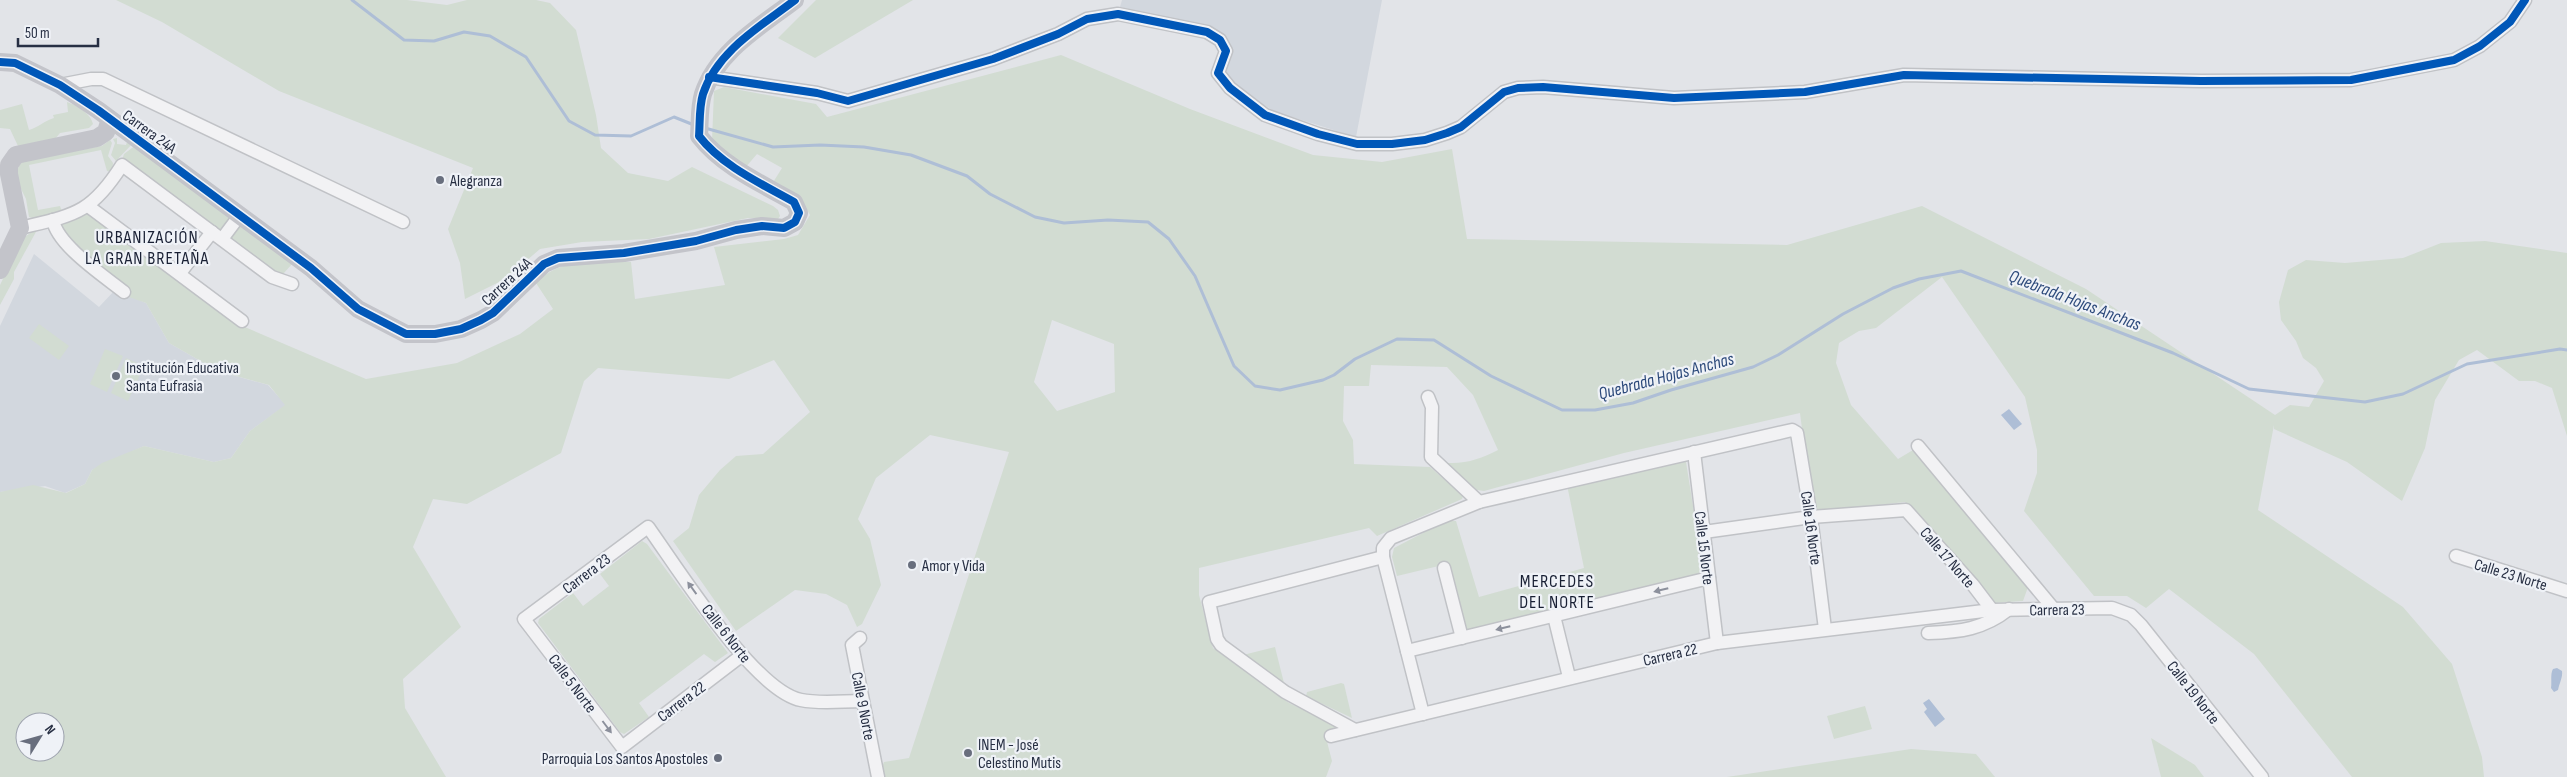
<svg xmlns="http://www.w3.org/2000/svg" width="2567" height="777" font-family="'Sofia Sans Condensed',sans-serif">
<rect width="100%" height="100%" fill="#e2e4e8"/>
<g fill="#d2d7de">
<polygon points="1122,0 1382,0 1356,137 1276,112 1235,88 1225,73 1226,64 1216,32 1120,7"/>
<polygon points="34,254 99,307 115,290 146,303 169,343 218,371 268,385 286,405 250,431 231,458 214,462 144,446 92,470 85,484 65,493 45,486 0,492 0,326"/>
</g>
<g fill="#d2dcd2" fill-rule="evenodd">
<polygon points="116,0 407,0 447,5 467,0 536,0 550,3 576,30 596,115 601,148 628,173 668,181 692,167 773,206 778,210 780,216 778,219 748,218 649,239 582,242 540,249 505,279 465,299 460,263 448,229 473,168 279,91 162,22"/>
<polygon points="816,0 913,0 815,58 778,38"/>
<path d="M 1061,55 L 1190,109 L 1313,155 L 1382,162 L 1452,149 L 1467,239 L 1787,245 L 1922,206 L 2086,289 L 2275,415 L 2290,405 L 2309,407 L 2324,381 L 2316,368 L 2303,358 L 2296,341 L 2281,320 L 2279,302 L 2288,270 L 2306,260 L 2345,263 L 2403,258 L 2441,243 L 2485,241 L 2567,253 L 2567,436 L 2552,388 L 2535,381 L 2519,381 L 2477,350 L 2459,360 L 2435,400 L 2425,448 L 2402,501 L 2347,462 L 2274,429 L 2274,425 L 2258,510 L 2403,607 L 2452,664 L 2482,757 L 2484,777 L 2352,777 L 2254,654 L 2169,589 L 2146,608 L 2127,596 L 2094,596 L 2024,511 L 2037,473 L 2037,450 L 2025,397 L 1942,277 L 1876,328 L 1859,331 L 1839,343 L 1836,363 L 1851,405 L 1898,459 L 1913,450 L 2028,587 L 2023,601 L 1994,603 L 1905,502 L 1816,512 L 1812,508 L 1800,413 L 1624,453 L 1484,491 L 1477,490 L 1446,466 L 1448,463 C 1467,464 1482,458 1498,450 L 1473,395 L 1447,367 L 1371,365 L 1369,386 L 1344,386 L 1343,421 L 1353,440 L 1354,464 L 1430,467 L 1463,496 L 1462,499 L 1377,536 L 1369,528 L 1199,568 L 1199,595 L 1213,648 L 1289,703 L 1339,727 L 1329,730 L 1326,738 L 1332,761 L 1326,777 L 885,777 L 882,767 L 884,762 L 909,758 L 1009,452 L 930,435 L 876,478 L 858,519 L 870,539 L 881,585 L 862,624 L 857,627 L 847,605 L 826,594 L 795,590 L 736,631 L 673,541 L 689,528 L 699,495 L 720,470 L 736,456 L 763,454 L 810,412 L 774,360 L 729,379 L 598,368 L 584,381 L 561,453 L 467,504 L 433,499 L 413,547 L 461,627 L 403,679 L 405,708 L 446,777 L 0,777 L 0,492 L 33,485 L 66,493 L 85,484 L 92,470 L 102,463 L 144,446 L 214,462 L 231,458 L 250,431 L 285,405 L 269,385 L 218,371 L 169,343 L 146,303 L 126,296 L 130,291 L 59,229 L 59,225 L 87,214 L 99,218 L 240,325 L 366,379 L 457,363 L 520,334 L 553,309 L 536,283 C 562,256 596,263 631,262 L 635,299 L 725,285 L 714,247 L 784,239 L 798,235 L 810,215 L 801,200 L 772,184 L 782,168 L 757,154 L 745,168 L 712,141 L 714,91 L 724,87 L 816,104 L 827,117 ZM 1052,320 L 1114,344 L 1115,392 L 1057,411 L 1034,382 ZM 25,722 L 55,722 L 55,752 L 25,752 Z"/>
<path d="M 67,102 C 77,105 91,114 93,124 L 89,128 L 60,133 L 55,139 L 18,146 L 10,129 L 0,128 L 0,110 L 22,104 L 29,130 C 39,127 44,121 54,118 L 53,115 L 68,112 Z"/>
<polygon points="117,138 117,144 126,145 128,139 133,143 116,161 111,155 115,143 113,139"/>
<polygon points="110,140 112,143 108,156 113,163 112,172 107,171 101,150 29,165 38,210 60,206 62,212 36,219 29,217 26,199 14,175 22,161 102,146"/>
<path d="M 136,145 L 230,215 C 230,222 226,229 218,231 L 122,160 L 124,154 Z"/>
<polygon points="245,226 293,263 283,274 273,273 228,238 236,228"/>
<polygon points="35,230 37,230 14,272 14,279 0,305 0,285 23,238"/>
<polygon points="39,324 69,346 59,360 29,338"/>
<polygon points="105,349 123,356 107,392 90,384"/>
<polygon points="126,358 144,366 128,401 111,393"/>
<polygon points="1677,451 1686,462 1703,568 1696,576 1468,632 1464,626 1447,564 1397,576 1392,557 1394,548 1446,521 1456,521 1479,597 1584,568 1566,480"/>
<polygon points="642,541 647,544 728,653 715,662 704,654 639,703 649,717 624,734 620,732 538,623 539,619 573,593 583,606 609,586 600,574"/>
<polygon points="1275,647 1284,683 1243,655"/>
<polygon points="1341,683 1344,684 1352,718 1306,696 1307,692"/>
<polygon points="1865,706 1872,729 1834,739 1827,716"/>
<polygon points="2151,738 2195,765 2204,777 2161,777"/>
<polygon points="1911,749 1976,754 1995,777 1727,777"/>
</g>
<g fill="#aebed6">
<polygon points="2009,409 2022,424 2014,430 2001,415"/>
<path d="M 2557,668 L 2562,671 C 2563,677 2559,684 2558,690 L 2554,692 L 2551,688 C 2552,682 2550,674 2553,669 Z"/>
<polygon points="1929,699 1945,719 1935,727 1924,712 1927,709 1923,703"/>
</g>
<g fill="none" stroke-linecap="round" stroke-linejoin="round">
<g stroke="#aebed6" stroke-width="3">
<polyline points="352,0 404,40 434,41 464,32 490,36 526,57 569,121 595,135 631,136 674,117 694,125"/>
<polyline points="705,128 773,147 820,145 864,147 911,155 967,176 990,194 1035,217 1064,223 1108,220 1148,222 1169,239 1195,276 1234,366 1255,386 1280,390 1323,380 1334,375 1355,359 1397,339 1434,340 1491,376 1562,410 1595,410 1633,403 1671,390 1753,367 1778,355 1843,314 1893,288 1919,279 1961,271 2173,353 2249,389 2365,402 2403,394 2467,364 2560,349 2567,350"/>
</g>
<g stroke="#c0c2c6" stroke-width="15">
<g id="street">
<polyline points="709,77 817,93 848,101 993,59 1058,34 1087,19 1118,14 1207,32 1220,40 1226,51 1218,73 1230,88 1265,115 1318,134 1357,144 1392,144 1425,140 1447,133 1461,127 1504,92 1518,88 1543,87 1674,98 1805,92 1904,75 2201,81 2351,80 2454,60 2480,46 2510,22 2525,0"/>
<polyline points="60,85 91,79 103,79 403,222"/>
<polyline points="88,206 242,321"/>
<path d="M 53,220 C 57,245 104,276 124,292"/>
<path d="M 20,228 C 74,215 91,214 122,165 L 272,277 L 292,284"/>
<polyline points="222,239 240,215"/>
<polyline points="180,273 212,232"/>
<polyline points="1428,397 1432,407 1431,457 1479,502"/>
<polyline points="1918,446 2053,608"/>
<polyline points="1694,452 1717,643"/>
<polyline points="1704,532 1811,517 1906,510 1973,585 1992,610"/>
<polyline points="2456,556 2567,591"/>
<polyline points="1444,568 1462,638"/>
<polyline points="1554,616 1569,677"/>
<path d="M 1928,633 C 1960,632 1984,629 2009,609"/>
<polyline points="860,638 852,645 878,777"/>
<polyline points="1407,651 1709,578"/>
<path d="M 741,656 L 622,747 L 524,619 L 648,527 C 677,567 754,691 801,700 C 820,704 843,701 862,701"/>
<polyline points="1423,714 1383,557 1383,548 1391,538 1479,502 1792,430 1797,433 1811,517 1825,629"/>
<polyline points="1355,730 1285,692 1221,645 1217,639 1209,602 1383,557"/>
<polyline points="1331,736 1717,643 1992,610 2112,608 2131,615 2141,625 2262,777"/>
</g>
</g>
<use href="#street" stroke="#f2f2f4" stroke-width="12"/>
<g stroke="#c3c4ca" stroke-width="18">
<path d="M 0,62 L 15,63 L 60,85 L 98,110 L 311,268 L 358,309 L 406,334 L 435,334 L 461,329 L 481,320 L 493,313 L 544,264 L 558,258 L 624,253 L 696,241 L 736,230 L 762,226 L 784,228 L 795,222 L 799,213 L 794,202 C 762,184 722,166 699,136 C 700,123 699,107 703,94 C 717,51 761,26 795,0"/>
<polyline points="0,270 20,228 9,174 9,165 16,155 97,138 106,132 110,119"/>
</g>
<g stroke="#eff2f7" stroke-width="11">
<g id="cycleway">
<path d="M 0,62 L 15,63 L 60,85 L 98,110 L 311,268 L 358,309 L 406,334 L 435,334 L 461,329 L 481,320 L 493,313 L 544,264 L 558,258 L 624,253 L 696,241 L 736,230 L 762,226 L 784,228 L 795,222 L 799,213 L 794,202 C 762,184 722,166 699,136 C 700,123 699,107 703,94 C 717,51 761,26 795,0"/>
<polyline points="709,77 817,93 848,101 993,59 1058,34 1087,19 1118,14 1207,32 1220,40 1226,51 1218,73 1230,88 1265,115 1318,134 1357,144 1392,144 1425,140 1447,133 1461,127 1504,92 1518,88 1543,87 1674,98 1805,92 1904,75 2201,81 2351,80 2454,60 2480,46 2510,22 2525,0"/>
</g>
</g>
<use href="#cycleway" stroke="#0057b8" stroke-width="8"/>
</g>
<defs><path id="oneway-solid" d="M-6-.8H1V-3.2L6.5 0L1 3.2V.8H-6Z" transform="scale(1.25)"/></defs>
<g fill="#8c909c">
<use href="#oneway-solid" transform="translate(692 588) rotate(-126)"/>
<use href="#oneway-solid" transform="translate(1661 590) rotate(166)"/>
<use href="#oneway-solid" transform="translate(1503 628) rotate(166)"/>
<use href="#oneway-solid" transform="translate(607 727) rotate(53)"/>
</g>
<g fill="#686e7d" stroke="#eff2f7" stroke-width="2">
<circle cx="440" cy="180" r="5"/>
<circle cx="116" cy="376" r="5"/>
<circle cx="912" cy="565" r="5"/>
<circle cx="968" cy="753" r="5"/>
<circle cx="718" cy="758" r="5"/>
</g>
<g text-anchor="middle" stroke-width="4.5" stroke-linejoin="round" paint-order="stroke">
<g font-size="16" fill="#272f43" stroke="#eff2f7">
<text transform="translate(150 131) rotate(36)" y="6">Carrera 24A</text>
<text transform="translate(506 281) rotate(-43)" y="6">Carrera 24A</text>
<text transform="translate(1812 528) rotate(82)" y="6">Calle 16 Norte</text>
<text transform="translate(1705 548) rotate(83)" y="6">Calle 15 Norte</text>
<text transform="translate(1948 557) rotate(49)" y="6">Calle 17 Norte</text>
<text transform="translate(586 573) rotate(-37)" y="6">Carrera 23</text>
<text transform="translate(2511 574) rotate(17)" y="6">Calle 23 Norte</text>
<text transform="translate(2057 609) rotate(-1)" y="6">Carrera 23</text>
<text transform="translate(727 633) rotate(52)" y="6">Calle 6 Norte</text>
<text transform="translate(1670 654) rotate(-13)" y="6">Carrera 22</text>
<text transform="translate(573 683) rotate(53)" y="6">Calle 5 Norte</text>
<text transform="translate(2194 692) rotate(52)" y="6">Calle 19 Norte</text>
<text transform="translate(681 701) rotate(-37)" y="6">Carrera 22</text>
<text transform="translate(864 706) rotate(79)" y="6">Calle 9 Norte</text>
</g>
<g font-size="16" fill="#272f43" stroke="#eff2f7" text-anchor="start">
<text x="450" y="186">Alegranza</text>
<text x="126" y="373">Institución Educativa<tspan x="126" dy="18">Santa Eufrasia</tspan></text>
<text x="922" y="571">Amor y Vida</text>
<text x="978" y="750">INEM - José<tspan x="978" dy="18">Celestino Mutis</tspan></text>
<text x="708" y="764" text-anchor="end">Parroquia Los Santos Apostoles</text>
</g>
<g font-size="18" letter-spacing="1" fill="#192034" stroke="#eff2f7">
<text x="147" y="243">URBANIZACIÓN<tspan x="147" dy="21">LA GRAN BRETAÑA</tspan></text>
<text x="1557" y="587">MERCEDES<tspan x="1557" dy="21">DEL NORTE</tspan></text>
</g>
<g font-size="18" font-style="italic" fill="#2d4a7b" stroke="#eff2f7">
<text transform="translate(2075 300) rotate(21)" y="6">Quebrada Hojas Anchas</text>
<text transform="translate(1666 376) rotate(-15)" y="6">Quebrada Hojas Anchas</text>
</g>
</g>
<g transform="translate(40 737) rotate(53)"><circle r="24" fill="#eff2f7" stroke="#9fa4af"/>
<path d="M0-4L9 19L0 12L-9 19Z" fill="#686e7d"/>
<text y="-8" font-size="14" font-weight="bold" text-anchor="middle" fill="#272f43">N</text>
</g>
<path d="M18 38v8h80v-8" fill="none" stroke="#272f43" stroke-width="2.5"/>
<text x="25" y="38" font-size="15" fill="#272f43" stroke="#eff2f7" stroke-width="4" paint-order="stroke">50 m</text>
</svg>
